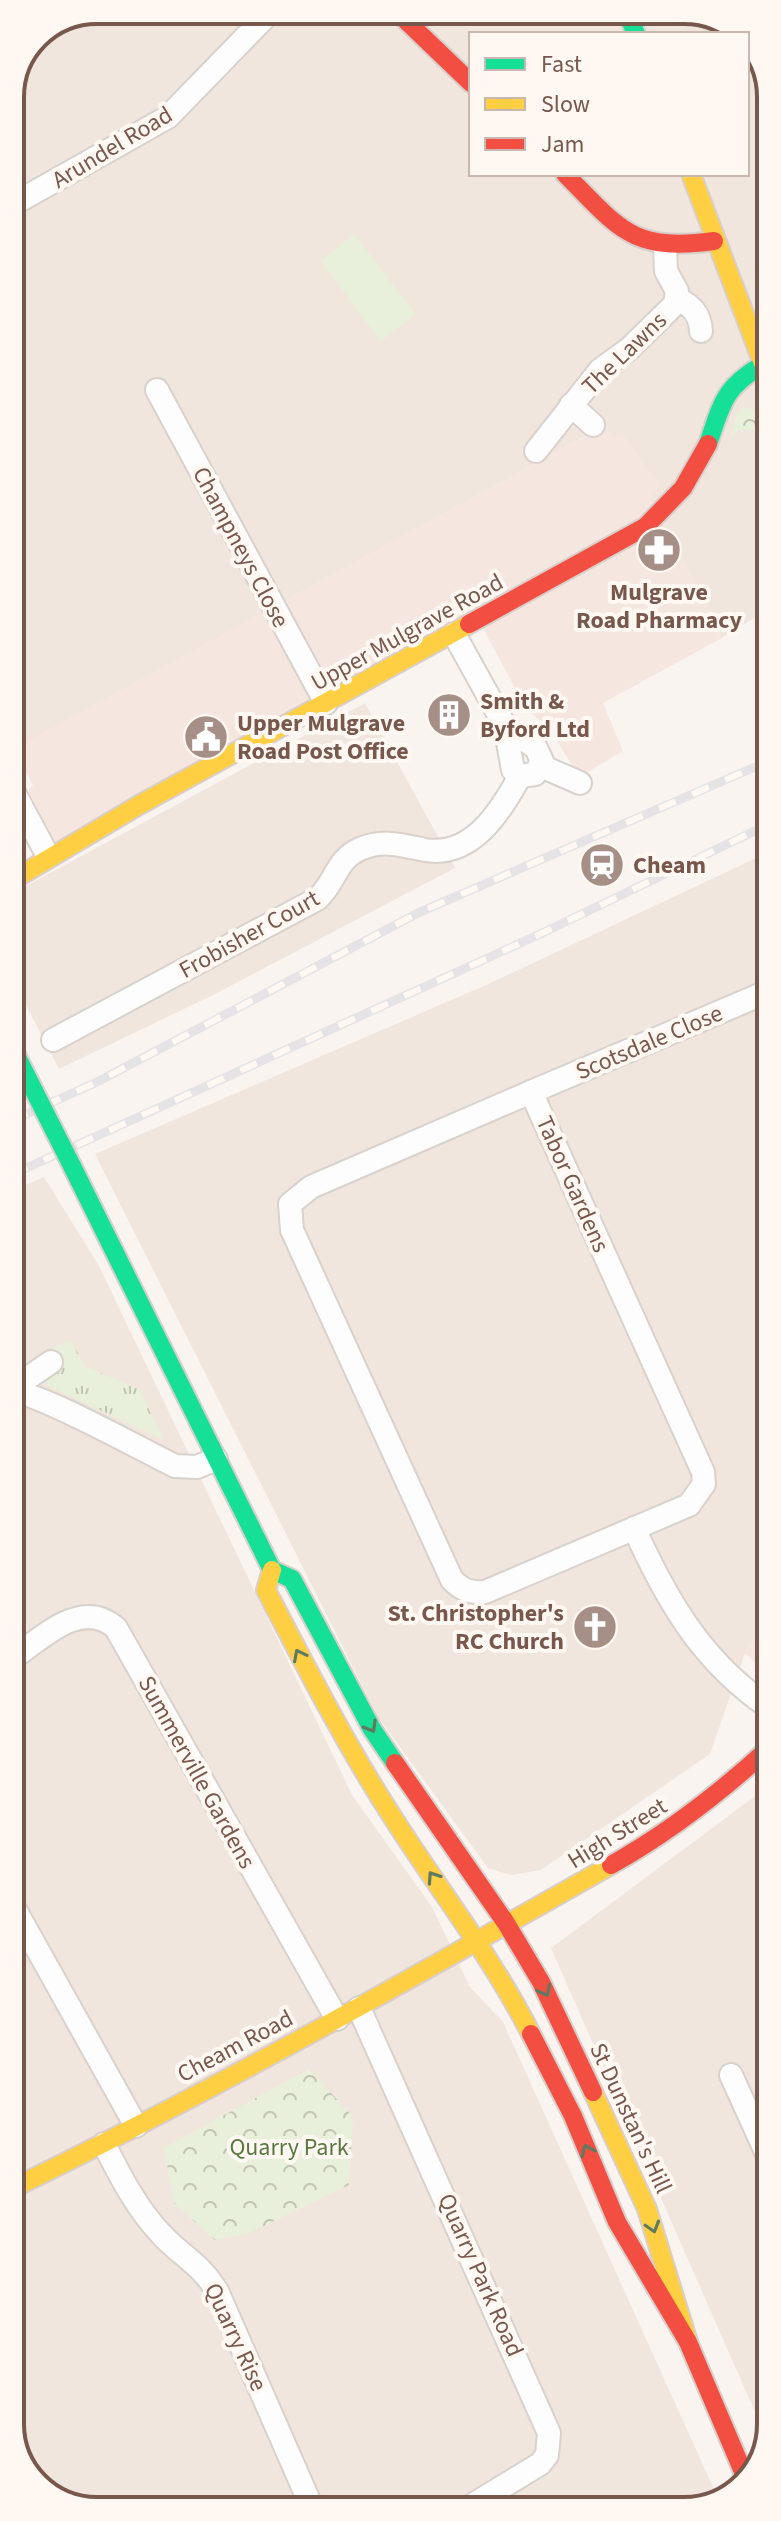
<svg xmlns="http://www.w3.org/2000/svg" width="781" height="2521" font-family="'Source Sans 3',sans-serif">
<defs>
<pattern id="grass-tufts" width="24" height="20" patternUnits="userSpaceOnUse" patternTransform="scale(2)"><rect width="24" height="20" fill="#e8efda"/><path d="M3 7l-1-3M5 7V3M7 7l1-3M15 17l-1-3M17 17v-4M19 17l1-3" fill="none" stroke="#c1c4b3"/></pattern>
<pattern id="forest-crowns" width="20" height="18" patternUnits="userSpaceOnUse" patternTransform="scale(2)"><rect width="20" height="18" fill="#e8efda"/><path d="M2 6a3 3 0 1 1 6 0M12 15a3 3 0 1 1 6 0" fill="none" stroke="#c1c4b3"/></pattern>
</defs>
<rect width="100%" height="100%" fill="#f9f4ef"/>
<g fill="#f1e6dd">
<polygon points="97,10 690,10 741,31 743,34 471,34 471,174 747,174 747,41 768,75 769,609 722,638 650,497 659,485 622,434 614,439 604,426 11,751 10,92 36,35"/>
<polygon points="365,703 455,868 213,995 59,1069 11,976 11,894"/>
<polygon points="11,809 27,840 20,862 11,867"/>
<polygon points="769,852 770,1615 745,1653 710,1754 541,1870 511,1875 488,1868 378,1717 95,1154 486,985"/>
<polygon points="44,1177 99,1266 352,1795 432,1907 470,1987 503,2022 717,2496 698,2508 91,2511 40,2490 13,2446 11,1191"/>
<polygon points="770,1785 771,2424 766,2437 551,1948"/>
</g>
<g fill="#f6e6e0">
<polygon points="604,426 614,438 622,433 659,485 650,497 722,638 603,703 623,751 579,777 550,729 527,710 473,610 56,843 28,790 33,785 14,749"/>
<polygon points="770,1615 770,1677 745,1653"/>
</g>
<polygon fill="url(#grass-tufts)" points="70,1340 86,1367 139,1389 164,1440 48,1386 47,1380 62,1367 50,1349"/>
<g fill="url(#forest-crowns)">
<polygon points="744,407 766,413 769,431 740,430 730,437 737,413"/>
<polygon points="309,2069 353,2117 349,2185 249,2233 215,2240 174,2203 164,2148"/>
</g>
<polygon fill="#e8efda" points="354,234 416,314 381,341 320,261"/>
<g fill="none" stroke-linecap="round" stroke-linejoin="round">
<g stroke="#d8d1cc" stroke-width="26">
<g id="street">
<polyline points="10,206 168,117 272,10"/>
<path d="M 677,298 C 692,306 700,314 701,331"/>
<polyline points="157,390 326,703"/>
<polyline points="571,405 593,425"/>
<polyline points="536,451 600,370 629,349 675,304 677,291 666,271 665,247"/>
<polyline points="454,634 505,726 536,748 542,761 535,774 520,776 513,770 505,726"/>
<polyline points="541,766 580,783"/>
<polyline points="11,787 48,856"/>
<path d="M 53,1040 L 317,899 C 336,883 335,860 360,849 C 384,839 401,845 425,850 C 472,858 501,811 520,776"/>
<path d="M 531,1092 L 703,1472 L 704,1484 L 689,1505 L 485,1592 C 470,1593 462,1590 452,1580 L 292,1230 L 290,1204 L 311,1187 Z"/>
<polyline points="531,1092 767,992"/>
<polyline points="12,1389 51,1362"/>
<path d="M 12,1392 C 35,1390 146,1452 175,1466 L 197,1467 L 216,1459"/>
<path d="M 634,1528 C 667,1601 702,1662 770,1708"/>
<path d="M 12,1659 C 41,1639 81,1597 116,1628 L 337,2019"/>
<polyline points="12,1904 136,2126"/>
<polyline points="359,2008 549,2433 547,2455 540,2464 466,2509"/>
<polyline points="731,2075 771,2163"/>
<path d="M 104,2144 C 119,2174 137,2209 161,2234 C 181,2256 200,2263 217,2291 L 313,2510"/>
</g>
</g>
<g stroke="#d9cfca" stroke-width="22">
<g id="fast">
<polyline points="626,10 636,34"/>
<path d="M 708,444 C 722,404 723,388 762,365"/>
<polyline points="72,1166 272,1570 292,1579 372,1729 395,1763"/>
</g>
</g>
<g stroke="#d9cfca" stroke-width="22">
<g id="slow">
<polyline points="691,174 769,379"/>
<polyline points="11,881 139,805 469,624"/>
<path d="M 272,1570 L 266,1590 C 307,1669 348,1749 397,1824 C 442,1894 493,1959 531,2034"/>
<polyline points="593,2092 647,2209 688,2342"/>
<path d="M 13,2188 C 217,2089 414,1977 611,1865"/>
</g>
</g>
<g stroke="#d9cfca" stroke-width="22">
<g id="jam">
<polyline points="395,10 471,83"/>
<path d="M 565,174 C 620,229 631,252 714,241"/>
<polyline points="469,624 645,527 683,488 708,444"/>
<polyline points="395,1763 506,1923 541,1982 593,2092"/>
<path d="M 611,1865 C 670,1832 720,1793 770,1747"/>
<polyline points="531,2034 573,2116 617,2222 688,2342 747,2481"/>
</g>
</g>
<use href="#street" stroke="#fefdfd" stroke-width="22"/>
<use href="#fast" stroke="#16e098" stroke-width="18"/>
<use href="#slow" stroke="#ffcf43" stroke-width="18"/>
<use href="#jam" stroke="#f24e42" stroke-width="18"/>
<g stroke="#e5e3e6" stroke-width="9">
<g id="rail">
<polyline points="11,1121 97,1082 420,912 769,761"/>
<polyline points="11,1175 536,936 769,824"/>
</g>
</g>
<use href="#rail" stroke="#fff8f2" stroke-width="6" stroke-dasharray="18" stroke-linecap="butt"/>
<g stroke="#dad0cc" stroke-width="22" stroke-linecap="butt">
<polyline id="fast-bridge" points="11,1045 72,1166"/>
</g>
<use href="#fast-bridge" stroke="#16e098" stroke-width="18"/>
</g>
<defs><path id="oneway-chevron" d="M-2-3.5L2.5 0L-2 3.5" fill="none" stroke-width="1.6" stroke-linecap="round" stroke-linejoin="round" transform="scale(2)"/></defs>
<g stroke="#607a60">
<use href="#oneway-chevron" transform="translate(299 1655) rotate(-117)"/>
<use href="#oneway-chevron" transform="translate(371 1727) rotate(60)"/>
<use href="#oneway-chevron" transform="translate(433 1877) rotate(-124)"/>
<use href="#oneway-chevron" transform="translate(545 1991) rotate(63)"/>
<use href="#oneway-chevron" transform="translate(587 2150) rotate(-113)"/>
<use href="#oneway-chevron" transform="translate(653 2227) rotate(73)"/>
</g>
<defs>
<g id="pharmacy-disc" transform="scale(2.3)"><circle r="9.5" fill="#a58f86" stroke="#fff8f2"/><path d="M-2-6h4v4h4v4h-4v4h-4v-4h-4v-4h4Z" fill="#fff"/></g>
<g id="building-disc" transform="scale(2.3)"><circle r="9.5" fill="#a58f86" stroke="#fff8f2"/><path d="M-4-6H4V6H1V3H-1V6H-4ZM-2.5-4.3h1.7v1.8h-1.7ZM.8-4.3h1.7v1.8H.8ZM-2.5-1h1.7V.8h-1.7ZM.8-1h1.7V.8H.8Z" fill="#fff"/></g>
<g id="civic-disc" transform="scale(2.3)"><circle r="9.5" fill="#a58f86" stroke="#fff8f2"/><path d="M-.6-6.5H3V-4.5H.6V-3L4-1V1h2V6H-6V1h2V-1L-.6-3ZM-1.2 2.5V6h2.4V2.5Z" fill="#fff"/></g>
<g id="station-disc" transform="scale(2.3)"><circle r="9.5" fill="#a58f86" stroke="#fff8f2"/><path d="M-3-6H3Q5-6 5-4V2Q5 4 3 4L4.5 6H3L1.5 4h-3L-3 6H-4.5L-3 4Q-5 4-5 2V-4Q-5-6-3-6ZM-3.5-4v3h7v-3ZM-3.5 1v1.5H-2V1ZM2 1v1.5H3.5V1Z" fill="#fff"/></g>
<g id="church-disc" transform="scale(2.3)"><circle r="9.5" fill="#a58f86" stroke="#fff8f2"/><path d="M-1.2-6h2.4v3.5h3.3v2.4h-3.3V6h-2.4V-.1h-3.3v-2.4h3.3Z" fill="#fff"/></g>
</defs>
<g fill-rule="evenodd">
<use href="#pharmacy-disc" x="659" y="550"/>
<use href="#building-disc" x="449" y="715"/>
<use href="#civic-disc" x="206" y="737"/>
<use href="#station-disc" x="602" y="865"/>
<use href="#church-disc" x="595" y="1627"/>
</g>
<g text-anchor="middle" stroke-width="8" stroke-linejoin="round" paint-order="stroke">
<g font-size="24" fill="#78584d" stroke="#fff8f2">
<text transform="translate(112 147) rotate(-31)" y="8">Arundel Road</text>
<text transform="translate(624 353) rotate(-44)" y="8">The Lawns</text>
<text transform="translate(241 547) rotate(62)" y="8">Champneys Close</text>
<text transform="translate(407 632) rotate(-29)" y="8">Upper Mulgrave Road</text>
<text transform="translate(249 934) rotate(-29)" y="8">Frobisher Court</text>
<text transform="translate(649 1042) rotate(-23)" y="8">Scotsdale Close</text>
<text transform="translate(573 1184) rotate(66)" y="8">Tabor Gardens</text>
<text transform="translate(197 1772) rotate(61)" y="8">Summerville Gardens</text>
<text transform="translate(617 1833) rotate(-32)" y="8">High Street</text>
<text transform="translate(235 2046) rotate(-28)" y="8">Cheam Road</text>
<text transform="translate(631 2118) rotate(65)" y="8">St Dunstan's Hill</text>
<text transform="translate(481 2275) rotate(66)" y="8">Quarry Park Road</text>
<text transform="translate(236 2337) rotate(65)" y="8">Quarry Rise</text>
</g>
<g font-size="24" font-weight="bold" fill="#78584d" stroke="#fff8f2" text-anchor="start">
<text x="659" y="600" text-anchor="middle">Mulgrave<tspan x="659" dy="28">Road Pharmacy</tspan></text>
<text x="480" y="709">Smith &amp;<tspan x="480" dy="28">Byford Ltd</tspan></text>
<text x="237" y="731">Upper Mulgrave<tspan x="237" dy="28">Road Post Office</tspan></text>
<text x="633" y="873">Cheam</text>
<text x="564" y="1621" text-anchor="end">St. Christopher's<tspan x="564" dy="28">RC Church</tspan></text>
</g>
<g font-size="24" fill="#587842" stroke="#fff8f2">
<text x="289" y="2155">Quarry Park</text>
</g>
</g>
<path d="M0 0H781V2521H0ZM97 24H684A73 73 0 0 1 757 97V2424A73 73 0 0 1 684 2497H97A73 73 0 0 1 24 2424V97A73 73 0 0 1 97 24Z" fill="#fff8f2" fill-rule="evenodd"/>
<path fill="none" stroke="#78584d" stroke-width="4" d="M97 24H684A73 73 0 0 1 757 97V2424A73 73 0 0 1 684 2497H97A73 73 0 0 1 24 2424V97A73 73 0 0 1 97 24Z"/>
<rect x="469" y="32" width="280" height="144" fill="#fff8f2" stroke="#c9b8b0" stroke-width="2"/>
<rect x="485" y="58" width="40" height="12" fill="#16e098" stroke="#c9b8b0" stroke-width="2"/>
<text x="541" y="72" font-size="24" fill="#78584d">Fast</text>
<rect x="485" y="98" width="40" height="12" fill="#ffcf43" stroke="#c9b8b0" stroke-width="2"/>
<text x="541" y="112" font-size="24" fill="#78584d">Slow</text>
<rect x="485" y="138" width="40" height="12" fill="#f24e42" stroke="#c9b8b0" stroke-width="2"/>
<text x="541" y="152" font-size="24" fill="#78584d">Jam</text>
</svg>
